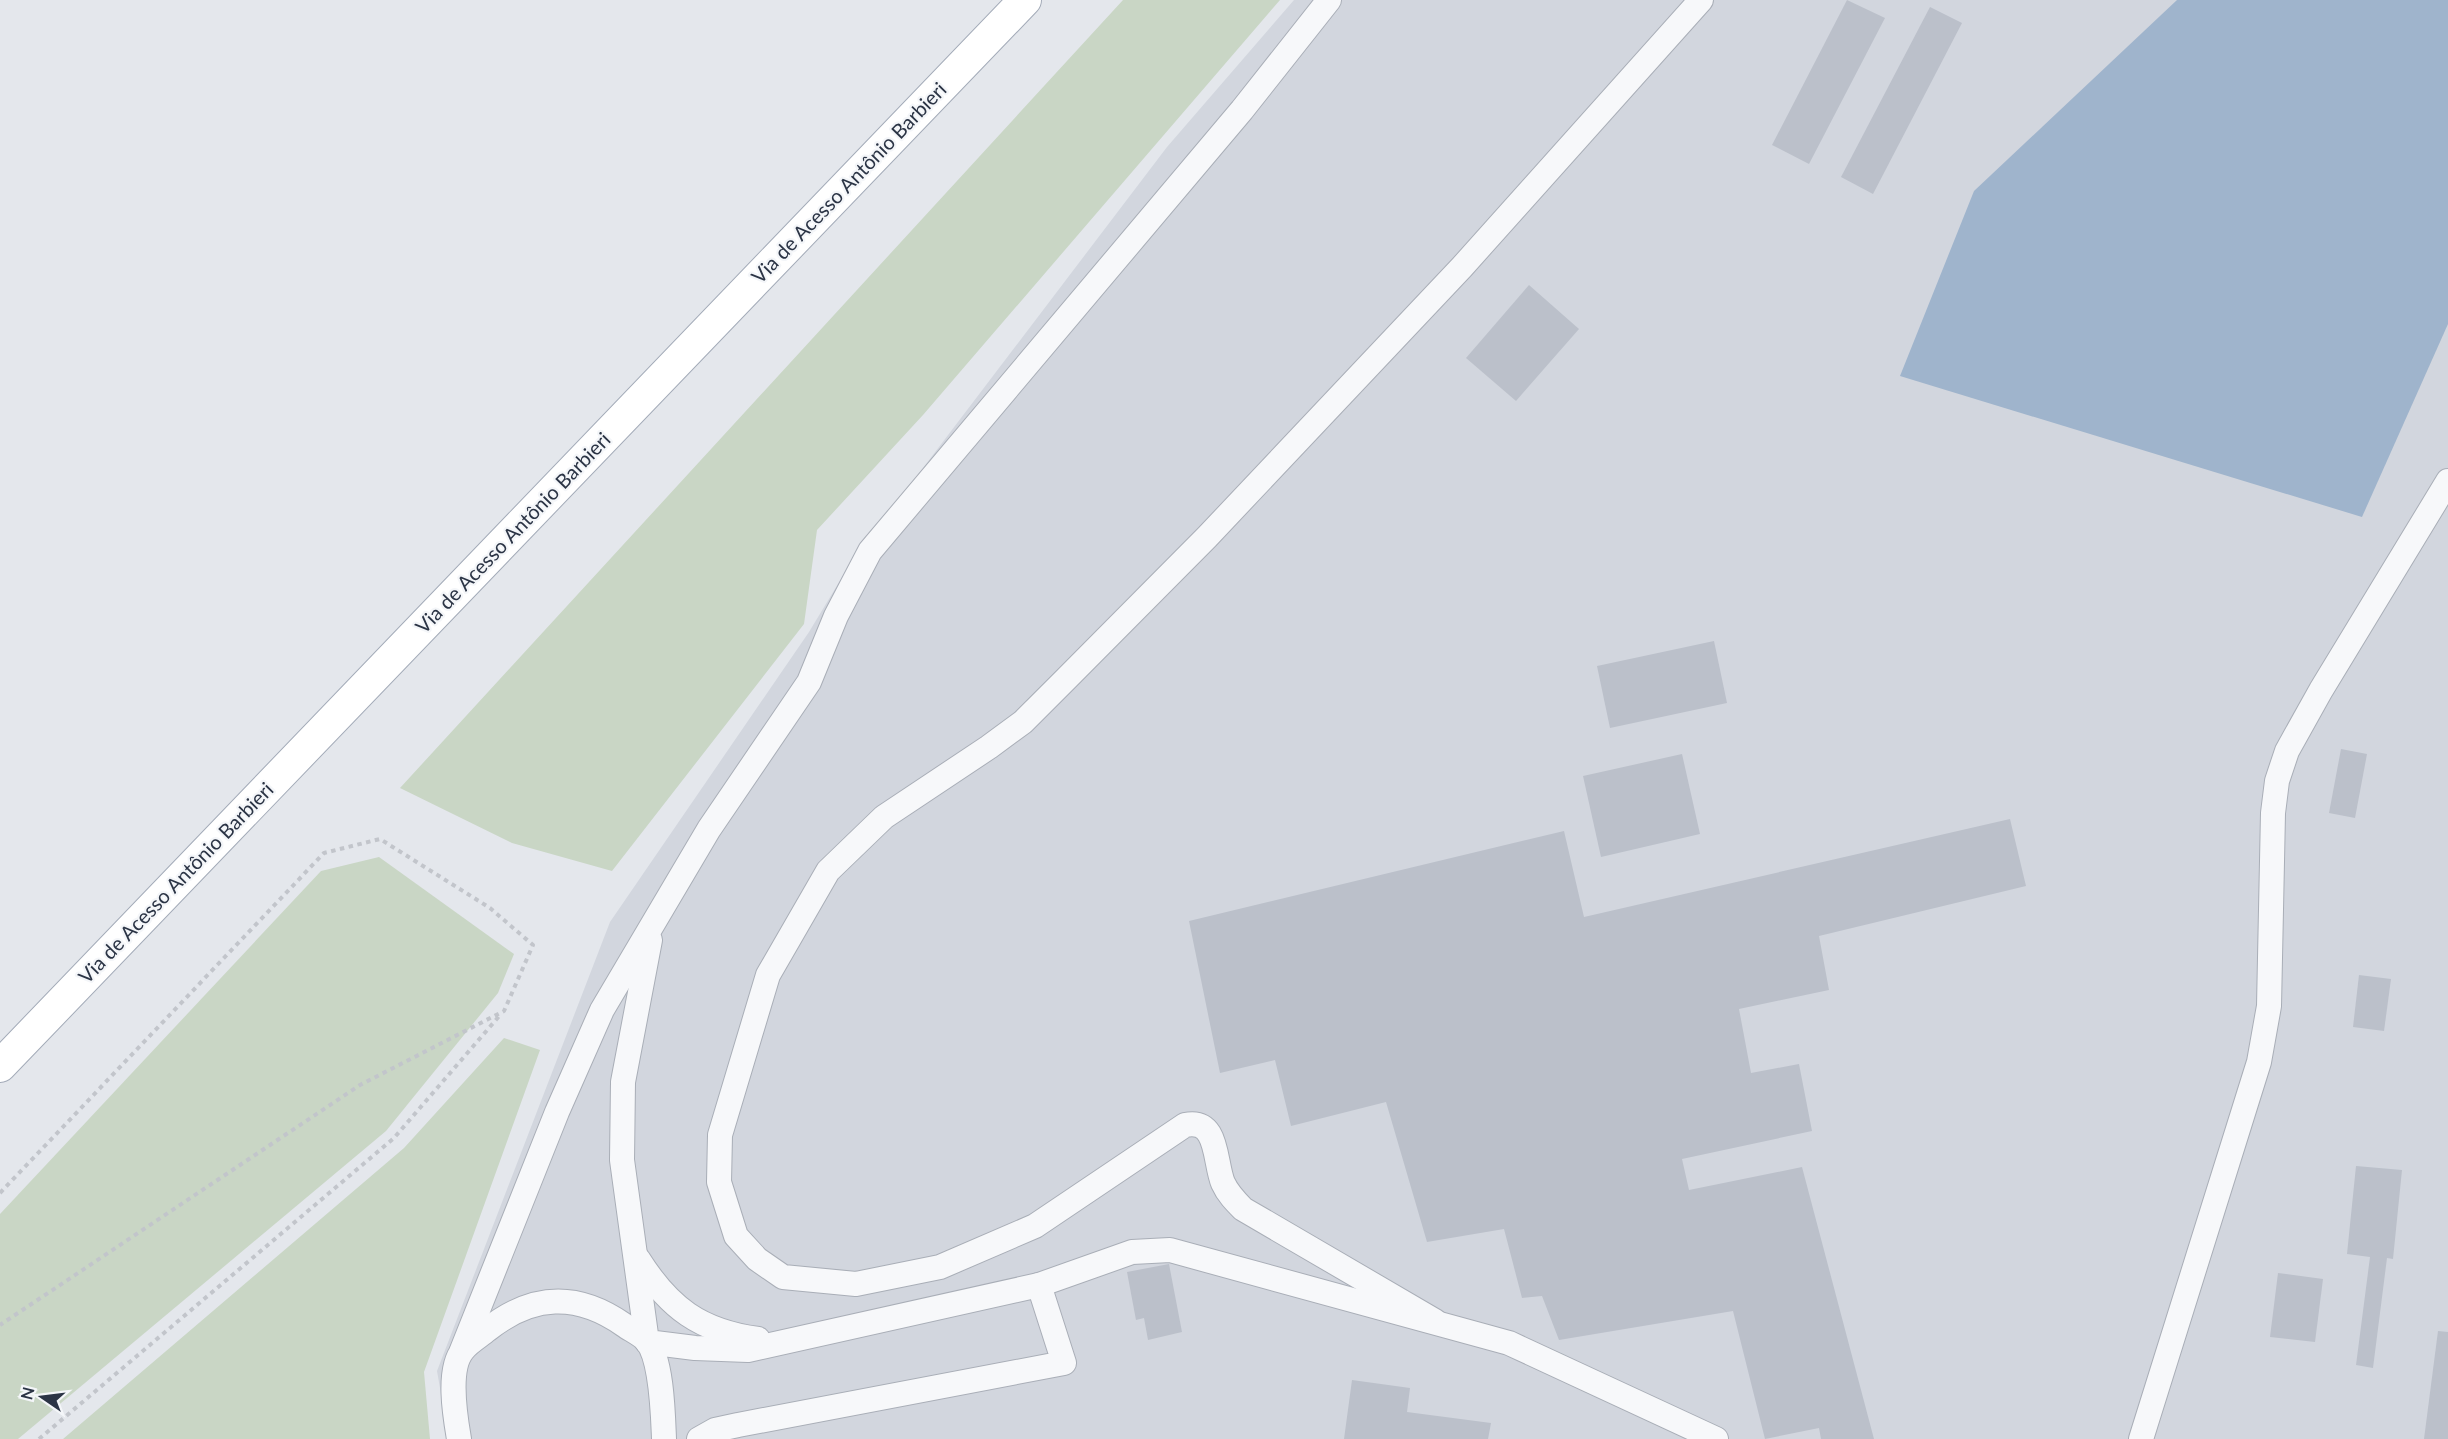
<svg xmlns="http://www.w3.org/2000/svg" width="2448" height="1439" font-family="Lato,sans-serif">
<rect width="100%" height="100%" fill="#e4e7ec"/>
<polygon fill="#d2d6de" points="1294,0 2448,0 2448,1439 449,1439 437,1371 610,922 809,632 850,564 1167,147"/>
<g fill="#c9d6c5">
<polygon points="1123,0 1280,0 923,415 817,530 804,624 612,871 512,843 400,788"/>
<polygon points="379,857 514,954 498,993 386,1131 18,1439 0,1439 0,1214 321,871"/>
<polygon points="504,1038 540,1050 424,1372 430,1439 63,1439 404,1148"/>
</g>
<polygon fill="#9fb4cc" points="2177,0 2448,0 2448,324 2362,517 1900,376 1974,191"/>
<g fill="#bbc0ca">
<polygon points="1847,0 1885,18 1809,164 1772,145"/>
<polygon points="1930,7 1962,23 1873,194 1841,177"/>
<polygon points="1529,285 1579,329 1516,401 1466,358"/>
<polygon points="1714,641 1727,703 1610,728 1597,666"/>
<polygon points="2341,749 2367,754 2355,818 2329,813"/>
<polygon points="1682,754 1700,834 1601,857 1583,776"/>
<polygon points="2010,819 2026,886 1819,936 1829,990 1739,1009 1751,1073 1799,1064 1812,1131 1682,1159 1689,1190 1802,1167 1874,1439 1821,1439 1819,1428 1765,1439 1733,1311 1559,1340 1542,1296 1522,1298 1504,1229 1427,1242 1386,1102 1291,1126 1275,1060 1220,1073 1189,921 1564,831 1584,917"/>
<polygon points="2359,975 2391,979 2384,1031 2353,1027"/>
<polygon points="2356,1166 2402,1170 2393,1259 2387,1258 2373,1368 2356,1365 2370,1257 2347,1254"/>
<polygon points="1169,1264 1182,1332 1148,1340 1144,1318 1136,1320 1127,1272"/>
<polygon points="2278,1273 2323,1279 2315,1342 2270,1337"/>
<polygon points="2438,1331 2448,1332 2448,1439 2424,1439"/>
<polygon points="1352,1380 1410,1388 1407,1412 1491,1423 1488,1439 1344,1439"/>
</g>
<g fill="none" stroke-linecap="round" stroke-linejoin="round">
<g stroke="#a9aeb7" stroke-width="26">
<g id="minor">
<polyline points="650,940 623,1082 622,1160 647,1342 695,1348 748,1350 1039,1285 1132,1252 1170,1250 1509,1343 1716,1439"/>
<path d="M 638,1259 C 669,1308 700,1331 758,1339"/>
<path d="M 1435,1321 L 1243,1209 C 1235,1201 1228,1194 1223,1183 C 1214,1161 1219,1118 1185,1125 L 1035,1226 L 940,1267 L 856,1284 L 783,1277 L 757,1259 L 736,1236 L 719,1182 L 720,1135 L 768,975 L 828,871 L 884,817 L 989,747 L 1023,722 L 1067,678 L 1207,537 L 1462,267 L 1701,0"/>
<polyline points="462,1350 557,1112 602,1010 709,829 809,682 836,616 870,551 1242,110 1329,0"/>
<path d="M 459,1439 C 455,1416 447,1369 463,1350 C 469,1342 480,1336 487,1330 C 532,1294 577,1292 624,1325 C 631,1330 642,1335 647,1341 C 662,1360 663,1415 664,1439"/>
<polyline points="699,1439 715,1430 738,1425 1064,1363 1039,1285"/>
<polyline points="2141,1439 2259,1062 2269,1006 2273,813 2277,781 2287,751 2321,690 2448,481"/>
</g>
</g>
<g stroke="#a3abb8" stroke-width="34">
<polyline id="major" points="0,1066 1025,0"/>
</g>
<g stroke="#c2c5cb" stroke-width="4" stroke-dasharray="4.5 4.5" stroke-linecap="butt">
<polyline points="0,1193 324,853 380,839 490,908 533,945 504,1011 360,1085 0,1325"/>
<polyline points="39,1439 394,1138 501,1014"/>
</g>
<use href="#minor" stroke="#f7f8fa" stroke-width="24"/>
<use href="#major" stroke="#fff" stroke-width="32"/>
</g>
<g text-anchor="middle" stroke-width="4.5" stroke-linejoin="round" paint-order="stroke">
<g font-size="20" fill="#2b3445" stroke="#f4f6f9">
<text transform="translate(849 183) rotate(-46)" y="7">Via de Acesso Antônio Barbieri</text>
<text transform="translate(513 533) rotate(-46)" y="7">Via de Acesso Antônio Barbieri</text>
<text transform="translate(176 883) rotate(-46)" y="7">Via de Acesso Antônio Barbieri</text>
</g>
</g>
<g transform="translate(42 1397) rotate(284)" stroke="#f4f6f9" stroke-width="4.5" paint-order="stroke">
<path d="M0-4.5L10 22L0 15L-10 22Z" fill="#2b3445"/>
<text y="-9" font-size="16" font-weight="bold" text-anchor="middle" fill="#2b3445">N</text>
</g>
</svg>
